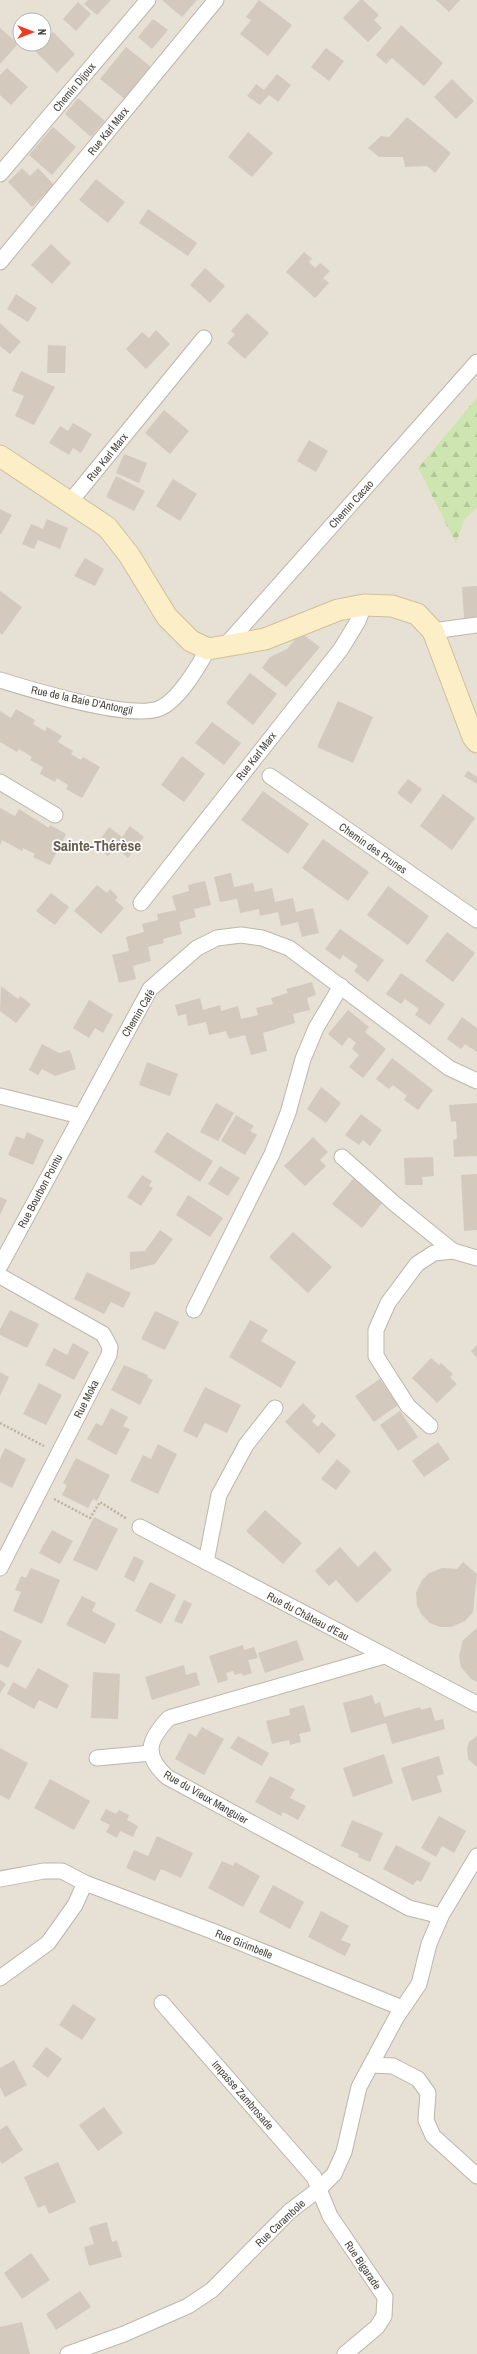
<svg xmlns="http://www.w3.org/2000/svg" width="477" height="2354" font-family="'Archivo Narrow',sans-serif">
<defs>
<pattern id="forest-firs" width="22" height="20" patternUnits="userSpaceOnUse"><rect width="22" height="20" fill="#cfe5b1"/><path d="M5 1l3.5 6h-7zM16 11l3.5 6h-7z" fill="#b3c699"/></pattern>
</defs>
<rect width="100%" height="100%" fill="#f2efe7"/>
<path fill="#e6e0d5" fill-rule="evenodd" d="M 0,0 L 477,0 L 477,397 L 418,468 L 456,544 L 464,520 L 477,508 L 477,2354 L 0,2354 ZM 20,20 L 44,20 L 44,44 L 20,44 Z"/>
<polygon fill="url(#forest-firs)" points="477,397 477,508 464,520 456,544 418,468"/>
<g fill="#d3cabd">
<polygon points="88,0 111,0 97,15 84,4"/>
<polygon points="162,0 197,0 182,17"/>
<polygon points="259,0 292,25 268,56 240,34 251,20 246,17"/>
<polygon points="360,0 363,0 379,15 374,20 382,28 368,42 343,18"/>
<polygon points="436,0 460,0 449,12"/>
<polygon points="78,2 91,14 76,31 63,19"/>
<polygon points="153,19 168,30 152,49 138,37"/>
<polygon points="401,25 443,63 424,86 392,58 386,64 376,55"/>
<polygon points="0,28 18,44 0,64"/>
<polygon points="53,32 75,54 57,73 35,51 44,44"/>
<polygon points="126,47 151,67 125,99 100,79"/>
<polygon points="326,48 344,61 329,81 311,67"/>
<polygon points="7,68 28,87 11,105 0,95 0,75"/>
<polygon points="277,74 291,85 278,102 269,95 260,105 247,96 256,84 264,90"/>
<polygon points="452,79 474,101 456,119 434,97"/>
<polygon points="78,98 105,121 91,137 65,114"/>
<polygon points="407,117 451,153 435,173 427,166 405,167 403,157 379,157 368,148 381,136 389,137"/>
<polygon points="53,127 76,147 52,175 29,155"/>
<polygon points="248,132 273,153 252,177 228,157"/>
<polygon points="22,168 30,176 38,168 54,185 32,207 8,182"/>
<polygon points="96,179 125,202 108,223 79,200"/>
<polygon points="148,209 197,243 188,256 139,223"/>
<polygon points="51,244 71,263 52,284 31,265"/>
<polygon points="304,252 312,259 309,262 315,268 320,263 330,271 323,278 329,283 315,298 286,272"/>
<polygon points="205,268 225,286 210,303 190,285"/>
<polygon points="16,294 37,308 28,322 7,309"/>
<polygon points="247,313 269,333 245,359 227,343 235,334 231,331"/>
<polygon points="0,323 21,342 10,354 0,346"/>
<polygon points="156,330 170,344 146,369 126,349 142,332 149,338"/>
<polygon points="48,345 66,346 65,373 47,373"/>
<polygon points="21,371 55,387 34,425 15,416 24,396 12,391"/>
<polygon points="164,410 189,431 170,454 145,433"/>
<polygon points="73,423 92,434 81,453 73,448 69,455 49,443 60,426 68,431"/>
<polygon points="309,440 328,451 316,472 297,461"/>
<polygon points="124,454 147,463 139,483 116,473"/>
<polygon points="116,476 145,491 134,511 106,497"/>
<polygon points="173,479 197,494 180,521 156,506"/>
<polygon points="0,509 12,515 1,534 0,534"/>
<polygon points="47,519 68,528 60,549 38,540 34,549 22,544 31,524 43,529"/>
<polygon points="85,558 104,569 95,586 74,576"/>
<polygon points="477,586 477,617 464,618 462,587"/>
<polygon points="0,591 22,607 2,635 0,633"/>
<polygon points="301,633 320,647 286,687 262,668 270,657 287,649"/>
<polygon points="250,673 277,694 253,725 226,703"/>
<polygon points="338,701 373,717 353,763 317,747"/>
<polygon points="16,709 35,720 33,724 45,731 47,727 62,736 58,742 73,751 71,754 81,760 83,757 100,767 82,798 66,789 68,785 57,778 55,782 40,774 43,767 30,760 32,757 19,749 17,752 0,742 0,711 11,718"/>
<polygon points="212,722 241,743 224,765 195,743"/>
<polygon points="182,756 205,774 184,802 161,785"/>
<polygon points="468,771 477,777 477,784 464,776"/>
<polygon points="408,779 422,789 411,804 397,793"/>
<polygon points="263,791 309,824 288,854 241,820"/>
<polygon points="443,794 475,818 452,850 420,826"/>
<polygon points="0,808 15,816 19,809 49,828 50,825 66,834 50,865 33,857 35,854 23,848 22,851 2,840 0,845"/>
<polygon points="130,826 144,837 128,858 115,847 108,856 95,847 109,827 122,837"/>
<polygon points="323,839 369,872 348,901 302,868"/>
<polygon points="231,873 234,887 253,883 255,892 272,888 275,902 293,898 296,912 313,908 319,933 302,937 298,922 281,926 278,912 260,916 259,909 240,913 237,899 220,902 214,877"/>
<polygon points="205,881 211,905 194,909 196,917 179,922 182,934 163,939 164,943 148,947 151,961 133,966 136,979 119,983 112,955 129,951 126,937 144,932 142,924 158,920 157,914 176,910 172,896 189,891 188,885"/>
<polygon points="97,885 107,893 110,889 118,897 115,900 124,908 101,934 74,911"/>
<polygon points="388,886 429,916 408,945 367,915"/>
<polygon points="51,893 69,907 55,925 36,911"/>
<polygon points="340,929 384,960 368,982 354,971 358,966 343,955 340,960 325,949"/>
<polygon points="447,932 475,953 453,982 425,961"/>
<polygon points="401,973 445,1004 430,1025 415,1015 419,1009 405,999 401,1004 386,994"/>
<polygon points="312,982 316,995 307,998 310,1010 293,1014 295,1023 263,1033 267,1051 251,1055 245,1035 229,1039 226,1031 209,1035 206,1022 188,1026 186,1014 178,1016 175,1005 200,998 203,1010 220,1005 221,1011 238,1006 241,1019 258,1015 256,1008 273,1004 271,998 288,993 286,989"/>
<polygon points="1,986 18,999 20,996 31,1004 16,1023 0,1011"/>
<polygon points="89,1000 113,1015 103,1033 95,1028 89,1038 73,1028"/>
<polygon points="348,1010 369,1027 365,1032 386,1049 363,1078 349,1067 359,1055 352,1049 356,1043 349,1037 342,1046 328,1034"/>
<polygon points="462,1017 477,1028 477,1052 465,1044 461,1049 447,1039"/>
<polygon points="42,1044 59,1053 70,1050 76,1069 55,1076 42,1069 38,1075 29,1070"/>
<polygon points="392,1058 433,1090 418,1110 404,1100 407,1096 393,1085 389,1089 376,1079"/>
<polygon points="147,1062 178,1074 170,1096 139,1085"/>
<polygon points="321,1087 341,1103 326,1123 307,1109"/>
<polygon points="216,1103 234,1113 218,1141 200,1132"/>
<polygon points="477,1103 477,1156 454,1157 453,1140 457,1139 456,1121 451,1122 449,1105"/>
<polygon points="361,1114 382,1130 370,1146 363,1140 359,1145 345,1135"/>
<polygon points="236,1115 254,1126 250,1131 257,1135 245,1155 221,1141"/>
<polygon points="27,1132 44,1140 33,1165 8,1155 16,1136 24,1139"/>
<polygon points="167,1132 213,1161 200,1182 154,1152"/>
<polygon points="313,1137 328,1152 320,1160 326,1166 305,1186 284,1166"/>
<polygon points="433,1157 434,1176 422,1177 423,1185 405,1185 404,1158"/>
<polygon points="220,1166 240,1178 228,1196 208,1184"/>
<polygon points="477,1174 477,1230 464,1231 461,1175"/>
<polygon points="142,1175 152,1181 149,1186 153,1188 141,1206 127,1197"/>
<polygon points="354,1178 383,1202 362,1228 332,1204"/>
<polygon points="188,1195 223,1218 210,1237 176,1215"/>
<polygon points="0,1197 7,1200 0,1215"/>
<polygon points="160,1230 173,1239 155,1264 130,1270 130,1252 145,1251"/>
<polygon points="293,1232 332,1267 308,1293 269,1257"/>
<polygon points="87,1272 131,1293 123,1308 111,1302 104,1314 74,1299"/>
<polygon points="10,1310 39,1324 27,1348 0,1335 0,1329"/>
<polygon points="155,1311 179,1322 165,1350 141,1339"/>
<polygon points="250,1320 268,1330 261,1341 296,1362 281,1388 229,1357"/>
<polygon points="73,1343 89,1352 74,1380 45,1365 54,1348 67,1355"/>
<polygon points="477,1345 477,1358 471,1351"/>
<polygon points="431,1358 439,1365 441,1363 453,1374 450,1377 457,1384 437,1403 412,1378"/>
<polygon points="124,1365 148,1375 147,1377 153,1380 140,1405 111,1390"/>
<polygon points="0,1372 9,1377 0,1396"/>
<polygon points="380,1379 398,1405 374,1422 355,1396"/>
<polygon points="39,1383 62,1395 46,1425 23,1414"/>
<polygon points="205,1387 241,1405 227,1433 205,1423 197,1438 183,1431"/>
<polygon points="303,1403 316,1416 312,1421 318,1427 322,1422 336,1435 319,1454 285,1422"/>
<polygon points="111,1408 128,1417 123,1426 130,1429 116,1455 87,1439 96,1423 102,1426"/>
<polygon points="400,1411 418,1437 398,1451 380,1425"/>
<polygon points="438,1442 450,1459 424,1477 412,1461"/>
<polygon points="158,1444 177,1454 158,1494 130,1481 143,1455 151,1459"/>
<polygon points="5,1448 26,1459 12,1488 0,1482 0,1459"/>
<polygon points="76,1458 110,1475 97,1501 93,1499 88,1508 62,1495 67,1485 63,1483"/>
<polygon points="337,1459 351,1471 336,1490 321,1479"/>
<polygon points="265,1510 302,1543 283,1564 246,1531"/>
<polygon points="94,1517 118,1529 97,1571 73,1560"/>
<polygon points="52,1530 73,1541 60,1564 39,1553"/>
<polygon points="340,1547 358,1567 375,1551 392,1570 357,1603 336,1580 329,1586 315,1571"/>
<polygon points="134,1556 144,1561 134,1582 124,1577"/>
<polygon points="463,1562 477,1574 473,1612 465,1621 451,1627 440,1627 430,1623 421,1614 417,1605 416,1593 422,1580 429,1573 442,1568 457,1569"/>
<polygon points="31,1568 60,1580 42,1624 13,1611 21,1592 15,1590 21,1576 26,1578"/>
<polygon points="150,1582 176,1595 161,1624 135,1611"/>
<polygon points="82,1596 96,1603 92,1611 116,1624 105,1644 66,1625"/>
<polygon points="184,1600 192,1604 182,1624 174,1621"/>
<polygon points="477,1628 477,1682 471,1679 461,1667 459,1656 463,1640"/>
<polygon points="0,1630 22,1641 8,1668 0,1664"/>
<polygon points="297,1640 304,1660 265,1673 258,1653"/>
<polygon points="243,1645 244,1650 254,1647 258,1658 248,1660 252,1673 243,1676 242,1673 235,1675 233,1671 226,1673 228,1680 218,1683 209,1656"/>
<polygon points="184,1665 186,1675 196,1672 200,1685 152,1700 145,1677"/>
<polygon points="38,1668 69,1685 57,1709 39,1700 34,1709 7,1694 13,1682 26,1689"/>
<polygon points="93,1672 120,1674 118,1719 91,1718"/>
<polygon points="0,1680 6,1684 0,1693"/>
<polygon points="372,1695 375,1704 380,1702 384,1717 420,1707 421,1710 431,1707 435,1721 443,1719 445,1729 392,1744 386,1723 351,1733 343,1703"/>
<polygon points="304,1705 311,1731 299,1734 301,1742 290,1745 289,1740 272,1744 266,1721 290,1715 289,1709"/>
<polygon points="202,1727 224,1739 204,1775 175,1759 189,1733 196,1737"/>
<polygon points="238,1736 269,1753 262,1766 230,1748"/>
<polygon points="477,1736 477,1767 468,1759 467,1748 469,1742"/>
<polygon points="0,1748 28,1763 9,1800 0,1795"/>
<polygon points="384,1754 393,1783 353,1797 343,1768"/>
<polygon points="439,1756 444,1774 437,1776 442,1792 412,1801 401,1768"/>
<polygon points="270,1776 295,1789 290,1798 306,1806 298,1820 283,1812 281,1816 255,1802"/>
<polygon points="50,1779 90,1801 74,1830 34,1808"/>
<polygon points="106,1809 116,1814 119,1810 129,1815 127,1820 138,1826 133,1837 120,1831 117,1838 106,1832 110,1825 100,1820"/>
<polygon points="439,1816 466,1831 454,1853 442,1846 436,1857 421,1848"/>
<polygon points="352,1820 383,1833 370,1862 358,1857 359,1854 341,1846"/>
<polygon points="157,1836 193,1853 181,1878 161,1869 155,1881 126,1868 134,1850 148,1856"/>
<polygon points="396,1845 431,1863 421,1882 417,1880 413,1885 383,1869"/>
<polygon points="222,1861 233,1866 235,1862 260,1876 243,1907 208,1888"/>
<polygon points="273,1885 304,1902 290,1929 259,1912"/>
<polygon points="321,1911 349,1926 341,1940 351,1944 345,1956 308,1937"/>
<polygon points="73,2004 96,2019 82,2040 59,2025"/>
<polygon points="46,2047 62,2059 48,2078 32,2066"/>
<polygon points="14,2060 27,2085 5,2097 0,2087 0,2068"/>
<polygon points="104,2107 123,2133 98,2151 79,2125"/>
<polygon points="7,2125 23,2150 2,2164 0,2161 0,2130"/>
<polygon points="58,2162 76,2202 49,2214 45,2205 38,2208 24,2177"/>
<polygon points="107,2222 112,2242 117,2240 122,2257 89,2266 84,2247 94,2244 89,2227"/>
<polygon points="31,2253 50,2280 22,2299 4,2273"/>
<polygon points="80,2291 91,2307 56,2330 46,2314"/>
<polygon points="22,2322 30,2354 0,2354 0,2327"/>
</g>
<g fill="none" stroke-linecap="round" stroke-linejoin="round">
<g stroke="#bdb6aa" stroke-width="17">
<g id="minor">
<polyline points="0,174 148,0"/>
<polyline points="0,262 216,0"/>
<polyline points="70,502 204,338"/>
<polyline points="433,631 477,625"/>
<polyline points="225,646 477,362"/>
<path d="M 0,680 C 32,690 128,719 158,709 C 178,702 198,667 208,649"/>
<polyline points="270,776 477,920"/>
<polyline points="0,782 55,815"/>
<polyline points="141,903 341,649 358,621 364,605"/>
<polyline points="0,1096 80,1116"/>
<polyline points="342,1157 395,1204 453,1251"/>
<polyline points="0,1266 150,989 197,948 217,938 241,935 262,938 289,948 449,1068 477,1081"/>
<polyline points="0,1276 103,1334 110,1347 109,1355 0,1568"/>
<polyline points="194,1310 272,1154 288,1113 303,1059 316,1028 341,986"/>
<polyline points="430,1426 408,1406 376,1356 376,1330 388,1303 417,1264 434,1253 453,1251 477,1258"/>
<polyline points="140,1527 477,1704"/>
<polyline points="206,1562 219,1495 246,1445 275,1408"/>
<path d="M 384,1656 L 169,1718 C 148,1740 143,1755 167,1777 L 409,1908 L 441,1916"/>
<polyline points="97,1758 151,1753"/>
<polyline points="0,1879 44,1871 62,1871 85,1883 212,1931 402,2008"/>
<polyline points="0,1978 48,1943 75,1905 85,1883"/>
<polyline points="162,2003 314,2177 330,2216 385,2297 384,2316 377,2327 345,2354"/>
<polyline points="371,2065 393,2066 418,2079 428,2093 426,2120 433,2136 477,2176"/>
<polyline points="68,2354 124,2334 188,2306 212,2290 290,2211 319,2189 334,2174 344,2152 359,2087 396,2018 419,1984 429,1944 441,1916 477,1856"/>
</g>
</g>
<g stroke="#d0c098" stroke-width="23">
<polyline id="secondary" points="0,456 107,527 129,555 167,617 191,641 208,649 265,639 338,610 364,605 392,606 417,614 433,631 473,737 477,742"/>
</g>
<g stroke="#beb19c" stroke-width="2.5" stroke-dasharray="2 2" stroke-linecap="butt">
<polyline points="0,1423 44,1446"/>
<polyline points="54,1499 90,1518 100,1502 127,1519"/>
</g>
<use href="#minor" stroke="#fff" stroke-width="15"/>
<use href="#secondary" stroke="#fceec7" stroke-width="21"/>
</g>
<g text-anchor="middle" stroke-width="3.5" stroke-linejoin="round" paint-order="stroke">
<g font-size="11" fill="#453f36" stroke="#fff">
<text transform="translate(74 87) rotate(-50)" y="4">Chemin Dijoux</text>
<text transform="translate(108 131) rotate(-51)" y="4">Rue Karl Marx</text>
<text transform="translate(107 457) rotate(-51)" y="4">Rue Karl Marx</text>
<text transform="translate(351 504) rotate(-48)" y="4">Chemin Cacao</text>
<text transform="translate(82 700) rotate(12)" y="4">Rue de la Baie D'Antongil</text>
<text transform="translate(256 756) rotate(-52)" y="4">Rue Karl Marx</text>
<text transform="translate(373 848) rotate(35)" y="4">Chemin des Prunes</text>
<text transform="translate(138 1013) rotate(-59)" y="4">Chemin Café</text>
<text transform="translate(40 1191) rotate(-62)" y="4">Rue Bourbon Pointu</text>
<text transform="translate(86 1399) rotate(-63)" y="4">Rue Moka</text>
<text transform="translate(308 1616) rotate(28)" y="4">Rue du Château d'Eau</text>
<text transform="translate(206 1797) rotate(30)" y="4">Rue du Vieux Manguier</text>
<text transform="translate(244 1944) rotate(22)" y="4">Rue Girimbelle</text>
<text transform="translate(243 2095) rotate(49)" y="4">Impasse Zambrosade</text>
<text transform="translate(280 2223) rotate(-43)" y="4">Rue Carambole</text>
<text transform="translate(363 2265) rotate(56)" y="4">Rue Bigarade</text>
</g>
<g font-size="15" font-weight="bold" fill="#675c4e" stroke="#fff">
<text x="97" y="851">Sainte-Thérèse</text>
</g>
</g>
<g transform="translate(32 32) rotate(90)"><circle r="19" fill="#ffffff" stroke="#b5b2af"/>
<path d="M0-3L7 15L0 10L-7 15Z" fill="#ef3b21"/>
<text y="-6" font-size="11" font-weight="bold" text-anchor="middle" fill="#453f36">N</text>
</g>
</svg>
